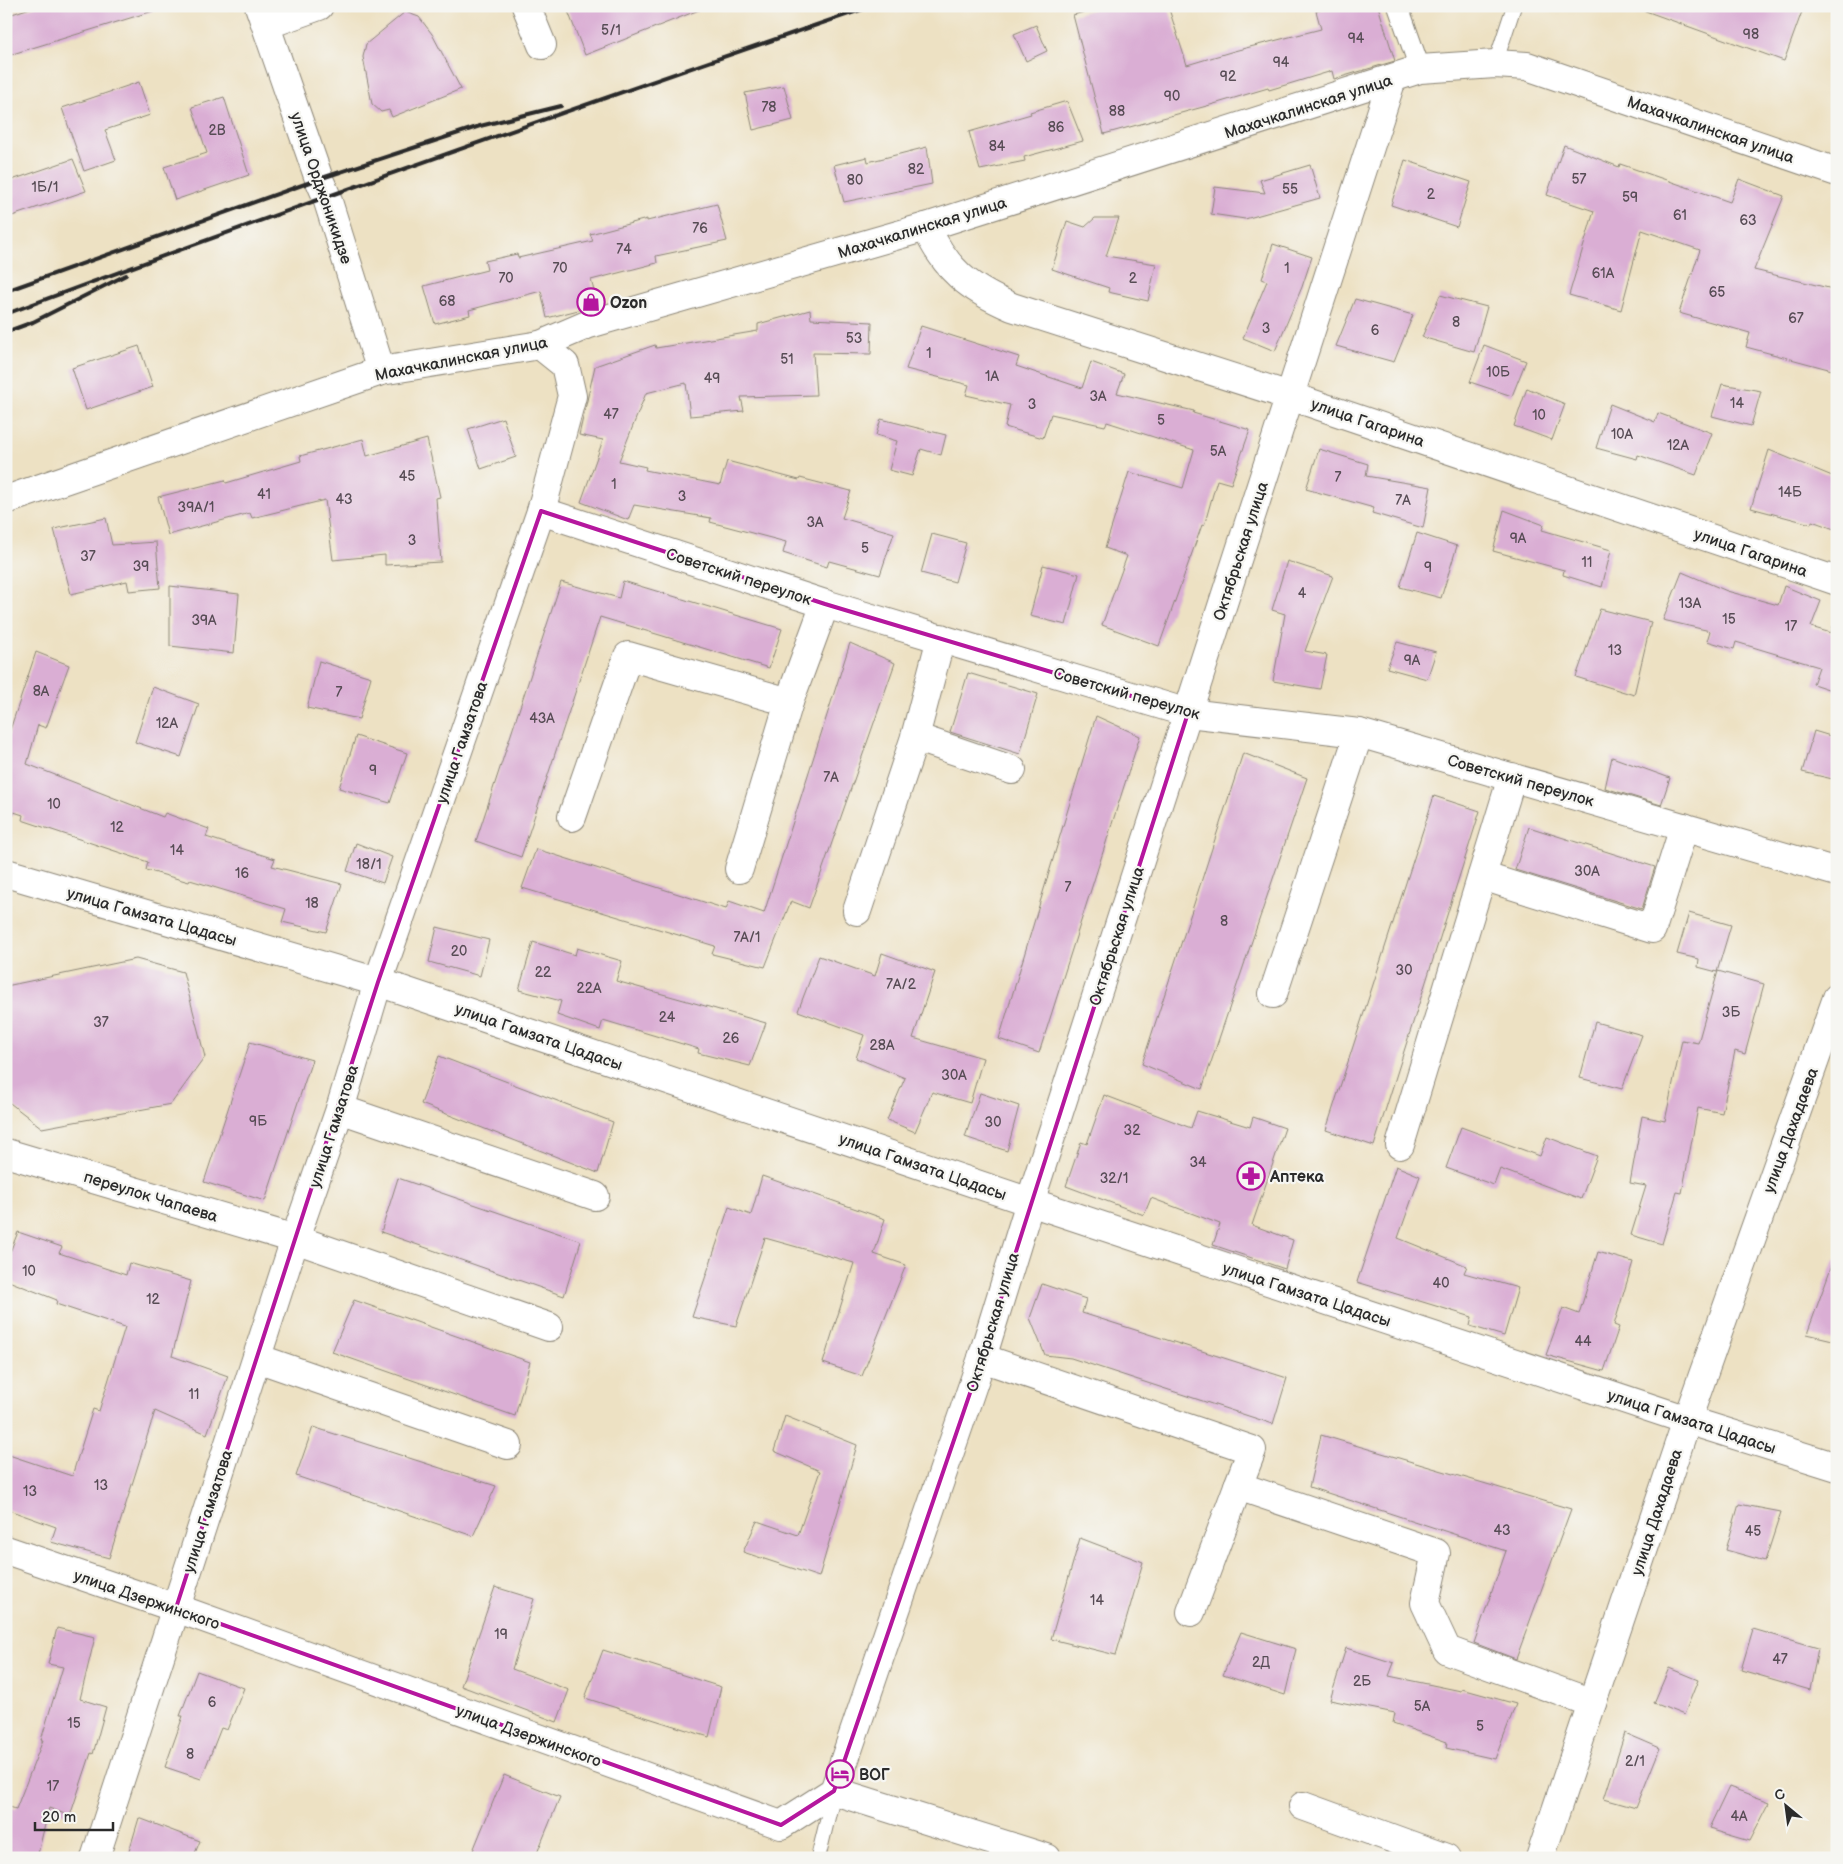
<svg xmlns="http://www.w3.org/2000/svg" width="1843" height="1864" font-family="'Balsamiq Sans',sans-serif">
<rect width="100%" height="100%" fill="#f6f6f2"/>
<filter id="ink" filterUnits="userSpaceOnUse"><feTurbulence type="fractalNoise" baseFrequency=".02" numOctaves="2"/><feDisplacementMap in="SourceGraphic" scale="10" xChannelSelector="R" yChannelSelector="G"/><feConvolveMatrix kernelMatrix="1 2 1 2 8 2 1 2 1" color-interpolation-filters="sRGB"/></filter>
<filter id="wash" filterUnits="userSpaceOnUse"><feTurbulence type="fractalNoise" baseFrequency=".0096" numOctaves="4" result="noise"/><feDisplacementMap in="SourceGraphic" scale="20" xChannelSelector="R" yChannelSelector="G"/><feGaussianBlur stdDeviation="1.12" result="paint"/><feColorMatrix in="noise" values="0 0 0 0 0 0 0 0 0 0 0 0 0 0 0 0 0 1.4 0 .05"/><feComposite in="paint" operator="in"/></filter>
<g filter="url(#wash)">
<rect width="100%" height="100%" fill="#ede1c3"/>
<g id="blocks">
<g fill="#daaed4">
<polygon points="36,6 152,6 153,11 6,56 6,16"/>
<polygon points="566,6 704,6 704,8 585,55"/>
<polygon points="1106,6 1168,6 1187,65 1234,51 1321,29 1316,11 1334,6 1378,6 1395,61 1334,79 1332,71 1269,90 1268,88 1214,104 1104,134 1073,15"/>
<polygon points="1640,6 1804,6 1784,61 1640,9"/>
<polygon points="405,12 419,17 432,34 461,89 392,117 389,110 381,112 372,104 363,57 366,44"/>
<polygon points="1036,25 1047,51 1026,61 1014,34"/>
<polygon points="139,82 150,115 105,130 116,160 84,171 62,108"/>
<polygon points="784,86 793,120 753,130 745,93"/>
<polygon points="224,97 249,175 175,200 164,167 207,153 192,107"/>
<polygon points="1067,101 1083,141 1024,157 1025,161 980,170 969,132 1031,114 1030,112"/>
<polygon points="1564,145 1619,167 1620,164 1730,202 1739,179 1784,196 1754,270 1837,290 1837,345 1832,370 1746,347 1750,333 1679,313 1700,250 1642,230 1621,310 1569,295 1594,211 1547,195"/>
<polygon points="927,147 932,184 844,202 834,165 867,157 868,162"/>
<polygon points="73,159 86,191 6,218 6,182"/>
<polygon points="1405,160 1471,182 1457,227 1391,205"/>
<polygon points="1310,165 1320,198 1245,219 1211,214 1215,187 1265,193 1260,180"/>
<polygon points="717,204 727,241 656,256 657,263 591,280 598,305 547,318 541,291 469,310 470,315 435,324 424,286 487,270 485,261 517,254 518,258 593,241 590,234 647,219 647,221"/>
<polygon points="1095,218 1119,218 1106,256 1156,264 1148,301 1108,292 1109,288 1052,269 1067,221 1085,227"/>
<polygon points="1273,244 1312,257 1302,287 1275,351 1243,338 1267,281 1262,279"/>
<polygon points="1440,295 1487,307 1474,352 1422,337"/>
<polygon points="1355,299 1413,315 1394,362 1336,346"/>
<polygon points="810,310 811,319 872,322 871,354 813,353 816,395 741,397 744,411 690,416 686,383 646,393 619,461 646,467 645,470 720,485 727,461 799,480 800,478 851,491 842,518 894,533 880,575 829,561 827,567 783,553 786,542 710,522 711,518 634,505 628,520 581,502 603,440 579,435 595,366 655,345 656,348 758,331 758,324"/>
<polygon points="921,326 1019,357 1016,366 1082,388 1091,362 1124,374 1117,393 1194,411 1193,413 1250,430 1231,484 1217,480 1204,526 1202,525 1159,646 1102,625 1127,556 1105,548 1129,472 1183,488 1194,450 1107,422 1105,426 1051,414 1043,438 1005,427 1010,405 966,395 969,385 906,369"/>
<polygon points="1484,345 1526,361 1512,396 1470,382"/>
<polygon points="139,346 153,387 86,410 72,368"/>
<polygon points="1722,384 1761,391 1751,426 1712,416"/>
<polygon points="1527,388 1565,404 1552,440 1514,426"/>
<polygon points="1610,404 1655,422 1658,413 1712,433 1696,475 1638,455 1637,459 1596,448"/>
<polygon points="503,418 516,457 481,469 468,429"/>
<polygon points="881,419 946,435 941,455 921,449 912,476 889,470 897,441 876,435"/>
<polygon points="363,439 367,456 427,439 440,497 436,498 441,562 385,565 385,555 333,560 325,500 252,518 250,513 168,535 158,497 225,480 226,483 301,461 300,456"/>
<polygon points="1319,449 1368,464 1366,476 1431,487 1423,528 1372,513 1374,508 1306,489"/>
<polygon points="1769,450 1837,478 1837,530 1812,521 1811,524 1751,508"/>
<polygon points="1504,510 1544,525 1542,530 1611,550 1602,587 1563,575 1564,570 1493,551"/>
<polygon points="106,518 112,545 156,542 160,588 129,591 127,581 71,594 54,529"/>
<polygon points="1417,533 1457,546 1441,598 1400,587"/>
<polygon points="932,534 966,543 955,582 921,573"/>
<polygon points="1287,561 1333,576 1305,651 1327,655 1320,689 1273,681 1285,614 1272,610"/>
<polygon points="1043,565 1079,574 1066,625 1030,616"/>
<polygon points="1682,572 1727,591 1778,605 1784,586 1821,601 1811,627 1831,633 1833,626 1837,626 1837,692 1813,684 1819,667 1736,642 1734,649 1707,641 1710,631 1663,620"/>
<polygon points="623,581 782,629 769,668 600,617 521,857 476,841 561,582 619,598"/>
<polygon points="170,586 239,594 234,653 170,646"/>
<polygon points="1600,609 1651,622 1634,695 1576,677"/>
<polygon points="1397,642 1436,652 1427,679 1387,668"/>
<polygon points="850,643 895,663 809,908 791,901 765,967 712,954 715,946 522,888 536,849 726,909 729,901 764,913"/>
<polygon points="36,652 69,665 46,728 38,725 27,764 163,817 165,813 209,829 206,837 275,859 272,866 342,884 326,932 282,922 286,909 190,880 189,882 146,870 148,862 22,820 23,815 14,812 13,816 6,815 6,742"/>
<polygon points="319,661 371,677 359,719 307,708"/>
<polygon points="968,673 1038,694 1020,754 950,732"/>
<polygon points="153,687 199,704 181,757 135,742"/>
<polygon points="1096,716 1140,736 1039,1053 999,1039"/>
<polygon points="1814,731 1837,738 1837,780 1802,772"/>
<polygon points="356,736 407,753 390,803 339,788"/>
<polygon points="1243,753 1307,778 1202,1089 1142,1064"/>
<polygon points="1612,757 1670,778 1661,805 1605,788"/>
<polygon points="1434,796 1480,811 1374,1146 1326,1130"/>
<polygon points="1529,827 1655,867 1642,909 1515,870"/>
<polygon points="356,843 392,857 383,883 347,871"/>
<polygon points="1689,913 1731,925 1717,972 1698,967 1699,959 1677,954"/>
<polygon points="437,927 489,940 480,976 429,962"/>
<polygon points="533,942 575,955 577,948 622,961 616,981 766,1023 750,1066 698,1053 699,1049 603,1020 600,1030 557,1015 561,1001 519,990"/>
<polygon points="882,953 935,972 913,1038 983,1058 970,1103 932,1092 915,1132 887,1120 905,1078 856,1058 864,1035 798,1011 819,956 875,976"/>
<polygon points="136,959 183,972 205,1057 171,1104 42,1128 6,1100 6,986"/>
<polygon points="1718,971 1764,984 1745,1054 1735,1051 1722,1113 1698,1108 1682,1193 1677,1192 1662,1244 1631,1235 1646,1186 1630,1183 1642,1116 1665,1121 1682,1040 1698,1043"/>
<polygon points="1595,1022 1642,1035 1622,1089 1580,1078"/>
<polygon points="250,1042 312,1060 265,1201 204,1182"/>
<polygon points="439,1056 613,1122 598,1173 421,1104"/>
<polygon points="980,1093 1019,1106 1007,1151 965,1137"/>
<polygon points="1104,1095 1191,1128 1197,1111 1250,1127 1253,1117 1285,1128 1252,1225 1293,1240 1285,1269 1213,1245 1220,1224 1151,1198 1144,1215 1066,1186 1081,1142 1087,1144"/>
<polygon points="1461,1127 1540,1156 1547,1137 1597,1156 1581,1199 1500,1169 1494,1185 1446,1168"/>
<polygon points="1396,1166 1420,1176 1398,1238 1467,1266 1464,1273 1518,1288 1504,1336 1470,1326 1472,1317 1357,1282"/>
<polygon points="762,1176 885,1219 874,1254 906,1265 862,1376 823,1363 854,1263 765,1238 736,1326 692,1317 729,1207 751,1215"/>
<polygon points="398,1178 581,1241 564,1296 381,1232"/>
<polygon points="18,1232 62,1247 59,1253 126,1275 129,1263 191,1281 172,1356 228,1376 207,1434 155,1411 109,1558 51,1542 56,1527 6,1509 6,1454 72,1476 93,1409 99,1411 125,1327 56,1304 57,1300 6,1280 6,1262"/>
<polygon points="1598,1252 1633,1262 1614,1325 1619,1327 1604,1371 1546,1355 1563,1308 1579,1314"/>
<polygon points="1834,1259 1837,1260 1837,1341 1807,1334"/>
<polygon points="1042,1284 1086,1299 1082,1313 1287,1378 1273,1424 1071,1358 1045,1355 1030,1318"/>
<polygon points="354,1300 530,1362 515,1416 332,1352"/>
<polygon points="785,1416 857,1445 819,1577 743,1552 757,1521 798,1535 820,1471 774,1451"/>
<polygon points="313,1427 496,1486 473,1536 296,1476"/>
<polygon points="1321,1435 1571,1509 1516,1659 1474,1643 1506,1551 1309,1487"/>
<polygon points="1739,1504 1781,1512 1765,1561 1726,1550"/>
<polygon points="1080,1538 1143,1562 1116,1655 1051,1639"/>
<polygon points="495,1587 534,1599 512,1669 569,1690 557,1722 461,1686"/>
<polygon points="57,1628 95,1637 80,1699 106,1707 93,1754 91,1753 70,1816 49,1808 37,1858 6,1858 6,1806 16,1809 43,1740 41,1740 63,1667 48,1664"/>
<polygon points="1753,1629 1818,1648 1810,1690 1741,1670"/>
<polygon points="1241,1632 1296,1649 1285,1695 1223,1675"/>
<polygon points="1346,1648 1394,1663 1389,1676 1461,1691 1462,1689 1516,1704 1495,1759 1446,1748 1447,1742 1393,1723 1395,1713 1330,1700"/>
<polygon points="603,1650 721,1687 709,1737 585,1698"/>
<polygon points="1669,1668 1698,1680 1684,1715 1654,1703"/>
<polygon points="197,1671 244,1688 227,1730 221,1728 201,1779 165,1767 183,1716 180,1716"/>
<polygon points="1625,1733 1660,1748 1636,1808 1604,1799"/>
<polygon points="504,1775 560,1797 535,1858 470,1858"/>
<polygon points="1729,1787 1770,1802 1750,1841 1709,1829"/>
<polygon points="139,1818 200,1841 193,1858 127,1858"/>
</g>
</g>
</g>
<g filter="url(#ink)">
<use href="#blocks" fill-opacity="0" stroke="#8c8677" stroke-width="1"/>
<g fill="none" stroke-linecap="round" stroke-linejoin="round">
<g stroke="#8c8677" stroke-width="16">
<g id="service">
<polyline points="1495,64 1514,6"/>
<polyline points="818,1858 834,1792"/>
</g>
</g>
<g stroke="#8c8677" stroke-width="22">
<polyline id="pedestrian" points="1398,6 1420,69"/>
</g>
<g stroke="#8c8677" stroke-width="30">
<g id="minor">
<polyline points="259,6 319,179 326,195 381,371"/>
<polyline points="526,6 542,45"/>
<polyline points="266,25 319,6"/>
<path d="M 926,227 C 946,270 968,288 1012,307 L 1290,396 L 1837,581"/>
<polyline points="6,500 381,371 540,345 589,324 926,227 1420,69 1495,64 1527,66 1837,172"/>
<polyline points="541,511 825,604 1188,713 1359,733 1837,872"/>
<polyline points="915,737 1012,770"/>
<polyline points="572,817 628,656 789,702"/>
<polyline points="739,869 789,702 825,604"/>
<polyline points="6,873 378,982 1030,1202 1687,1420 1837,1467"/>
<polyline points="1482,876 1652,929 1684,827"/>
<polyline points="857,911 915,737 941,638"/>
<polyline points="1273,994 1359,733"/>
<polyline points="340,1109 595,1196"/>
<polyline points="1400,1145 1512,777"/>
<polyline points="6,1153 295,1239 549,1327"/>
<polyline points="257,1358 508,1445"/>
<polyline points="982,1358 1252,1450 1238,1486 1436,1553 1425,1603 1447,1650 1592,1703"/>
<polyline points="6,1550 176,1608 781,1825 834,1791 1047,1858"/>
<polyline points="1191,1612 1238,1486"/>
<polyline points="834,1791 982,1358 1030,1202 1392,79"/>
<polyline points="1303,1806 1446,1858"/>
<polyline points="95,1858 295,1239 340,1109 378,982 541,511 572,396 565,365 540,345"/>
<polyline points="1540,1858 1687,1420 1837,998"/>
</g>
</g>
<use href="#service" stroke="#fff" stroke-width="14"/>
<use href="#pedestrian" stroke="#fff" stroke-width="20"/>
<use href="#minor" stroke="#fff" stroke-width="28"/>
<g stroke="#2b2b2b" stroke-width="4">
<polyline points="6,291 319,179 480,126 561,106"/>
<path d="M 6,314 C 293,207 582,105 872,6"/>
<polyline points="6,332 33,322 126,275"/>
</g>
</g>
</g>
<path fill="none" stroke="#b5179e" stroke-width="4" stroke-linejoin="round" d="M 541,511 L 825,604 L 1188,713 L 982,1358 L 834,1791 L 781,1825 L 176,1608 L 378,982 Z"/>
<defs>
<g id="shop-ring" transform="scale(1.4375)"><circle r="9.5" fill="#f6f6f2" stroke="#b5179e" stroke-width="1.5"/><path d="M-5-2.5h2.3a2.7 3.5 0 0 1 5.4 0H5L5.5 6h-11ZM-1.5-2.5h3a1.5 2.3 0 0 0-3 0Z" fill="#b5179e"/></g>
<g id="pharmacy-ring" transform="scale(1.4375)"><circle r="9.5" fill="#f6f6f2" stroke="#b5179e" stroke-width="1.5"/><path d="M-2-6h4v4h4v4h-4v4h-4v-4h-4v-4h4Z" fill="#b5179e"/></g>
<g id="hotel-ring" transform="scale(1.4375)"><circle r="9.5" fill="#f6f6f2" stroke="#b5179e" stroke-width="1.5"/><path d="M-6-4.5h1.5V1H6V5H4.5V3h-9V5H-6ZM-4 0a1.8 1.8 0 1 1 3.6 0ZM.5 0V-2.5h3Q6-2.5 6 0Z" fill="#b5179e"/></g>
</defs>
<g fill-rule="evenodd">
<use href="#shop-ring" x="591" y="302"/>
<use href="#pharmacy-ring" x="1251" y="1176"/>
<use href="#hotel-ring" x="840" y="1774"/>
</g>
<g text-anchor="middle" stroke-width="4.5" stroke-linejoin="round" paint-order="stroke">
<g font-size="14" fill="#574c55">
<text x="611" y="35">5/1</text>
<text x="1751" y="39">98</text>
<text x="1356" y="43">94</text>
<text x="1281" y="67">94</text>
<text x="1228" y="81">92</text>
<text x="1172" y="101">90</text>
<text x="769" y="112">78</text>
<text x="1117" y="116">88</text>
<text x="1056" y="132">86</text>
<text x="217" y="135">2В</text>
<text x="997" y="151">84</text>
<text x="916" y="174">82</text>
<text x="1579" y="184">57</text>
<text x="855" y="185">80</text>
<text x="45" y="192">1Б/1</text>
<text x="1290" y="194">55</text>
<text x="1431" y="199">2</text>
<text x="1630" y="202">59</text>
<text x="1680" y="220">61</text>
<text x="1748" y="225">63</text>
<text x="700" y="233">76</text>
<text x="624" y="254">74</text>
<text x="560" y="273">70</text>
<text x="1287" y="273">1</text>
<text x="1603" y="278">61А</text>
<text x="506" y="283">70</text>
<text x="1133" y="283">2</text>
<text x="1717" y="297">65</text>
<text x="447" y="306">68</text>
<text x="1796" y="323">67</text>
<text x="1456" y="327">8</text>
<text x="1266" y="333">3</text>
<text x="1375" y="335">6</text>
<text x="854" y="343">53</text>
<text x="929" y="358">1</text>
<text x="787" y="364">51</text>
<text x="1498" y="377">10Б</text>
<text x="992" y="381">1А</text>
<text x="712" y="383">49</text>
<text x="1098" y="401">3А</text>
<text x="1737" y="408">14</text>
<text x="1032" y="409">3</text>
<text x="611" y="419">47</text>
<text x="1539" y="420">10</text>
<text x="1161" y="425">5</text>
<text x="1622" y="439">10А</text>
<text x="1678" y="450">12А</text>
<text x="1218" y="456">5А</text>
<text x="407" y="481">45</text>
<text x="1338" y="482">7</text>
<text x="614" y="489">1</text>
<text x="1790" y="497">14Б</text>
<text x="264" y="499">41</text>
<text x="682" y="501">3</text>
<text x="344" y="504">43</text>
<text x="1403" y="505">7А</text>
<text x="196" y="512">39А/1</text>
<text x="815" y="527">3А</text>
<text x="1518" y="543">9А</text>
<text x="412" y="545">3</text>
<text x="865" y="553">5</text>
<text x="88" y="561">37</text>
<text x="1587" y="567">11</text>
<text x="141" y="571">39</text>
<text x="1428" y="572">9</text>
<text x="1302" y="598">4</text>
<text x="1690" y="608">13А</text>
<text x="1729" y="624">15</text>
<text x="204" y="625">39А</text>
<text x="1791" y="631">17</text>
<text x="1615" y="655">13</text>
<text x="1412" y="665">9А</text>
<text x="41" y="696">8А</text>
<text x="339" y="697">7</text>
<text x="542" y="723">43А</text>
<text x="167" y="728">12А</text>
<text x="373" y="775">9</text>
<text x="831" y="782">7А</text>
<text x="54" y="809">10</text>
<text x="117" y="832">12</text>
<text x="177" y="855">14</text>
<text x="369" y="869">18/1</text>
<text x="1587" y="876">30А</text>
<text x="242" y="878">16</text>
<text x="1068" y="892">7</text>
<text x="312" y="908">18</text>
<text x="1224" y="926">8</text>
<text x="747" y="942">7А/1</text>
<text x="459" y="956">20</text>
<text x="1404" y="975">30</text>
<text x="543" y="977">22</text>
<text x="901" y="989">7А/2</text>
<text x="589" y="993">22А</text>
<text x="1731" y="1017">3Б</text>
<text x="667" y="1022">24</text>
<text x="101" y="1027">37</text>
<text x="731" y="1043">26</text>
<text x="882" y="1050">28А</text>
<text x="954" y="1080">30А</text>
<text x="258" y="1126">9Б</text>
<text x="993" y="1127">30</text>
<text x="1132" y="1135">32</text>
<text x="1198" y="1167">34</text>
<text x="1114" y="1183">32/1</text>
<text x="29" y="1276">10</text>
<text x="1441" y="1288">40</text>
<text x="153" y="1304">12</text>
<text x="1583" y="1346">44</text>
<text x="194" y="1399">11</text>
<text x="101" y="1490">13</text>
<text x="30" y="1496">13</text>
<text x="1502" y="1535">43</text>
<text x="1753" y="1536">45</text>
<text x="1097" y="1605">14</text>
<text x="501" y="1639">19</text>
<text x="1780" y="1664">47</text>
<text x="1261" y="1667">2Д</text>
<text x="1362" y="1686">2Б</text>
<text x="212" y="1707">6</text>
<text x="1422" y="1711">5А</text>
<text x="74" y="1728">15</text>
<text x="1480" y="1731">5</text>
<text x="190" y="1759">8</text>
<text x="1635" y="1766">2/1</text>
<text x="53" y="1791">17</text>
<text x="1739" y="1821">4А</text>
</g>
<g font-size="16" fill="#2b2b2b" stroke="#f6f6f2">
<text transform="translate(1308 106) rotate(-18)" y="6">Махачкалинская улица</text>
<text transform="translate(1711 129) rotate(19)" y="6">Махачкалинская улица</text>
<text transform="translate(322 188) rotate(71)" y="6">улица Орджоникидзе</text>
<text transform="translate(922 227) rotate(-17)" y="6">Махачкалинская улица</text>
<text transform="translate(461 358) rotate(-11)" y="6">Махачкалинская улица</text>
<text transform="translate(1368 422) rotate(19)" y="6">улица Гагарина</text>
<text transform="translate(1240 551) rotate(-72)" y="6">Октябрьская улица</text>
<text transform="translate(1751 552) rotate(19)" y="6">улица Гагарина</text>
<text transform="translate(739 576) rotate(18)" y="6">Советский переулок</text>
<text transform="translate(1127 693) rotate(16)" y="6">Советский переулок</text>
<text transform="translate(461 742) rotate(-71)" y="6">улица Гамзатова</text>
<text transform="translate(1521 780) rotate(16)" y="6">Советский переулок</text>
<text transform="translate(152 916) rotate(16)" y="6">улица Гамзата Цадасы</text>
<text transform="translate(1116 936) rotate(-72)" y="6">Октябрьская улица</text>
<text transform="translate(539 1036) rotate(19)" y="6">улица Гамзата Цадасы</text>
<text transform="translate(333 1126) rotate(-72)" y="6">улица Гамзатова</text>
<text transform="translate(1790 1130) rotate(-70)" y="6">улица Дахадаева</text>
<text transform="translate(923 1166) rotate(19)" y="6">улица Гамзата Цадасы</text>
<text transform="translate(151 1196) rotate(17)" y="6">переулок Чапаева</text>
<text transform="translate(1307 1294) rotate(18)" y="6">улица Гамзата Цадасы</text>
<text transform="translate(992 1322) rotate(-73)" y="6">Октябрьская улица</text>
<text transform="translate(1692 1421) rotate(18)" y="6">улица Гамзата Цадасы</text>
<text transform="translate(207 1511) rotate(-72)" y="6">улица Гамзатова</text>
<text transform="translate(1656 1512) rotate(-72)" y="6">улица Дахадаева</text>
<text transform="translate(147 1599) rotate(19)" y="6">улица Дзержинского</text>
<text transform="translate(529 1735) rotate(20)" y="6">улица Дзержинского</text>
</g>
<g font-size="16" font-weight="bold" fill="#2b2b2b" stroke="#f6f6f2" text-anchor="start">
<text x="610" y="308">Ozon</text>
<text x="1270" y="1182">Аптека</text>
<text x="859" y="1780">ВОГ</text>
</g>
</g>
<rect width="1843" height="1864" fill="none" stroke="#f6f6f2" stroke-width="25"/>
<g transform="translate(1786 1806) rotate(331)" stroke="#f6f6f2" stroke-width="4" paint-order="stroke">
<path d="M0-4L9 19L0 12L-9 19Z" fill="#2b2b2b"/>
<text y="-8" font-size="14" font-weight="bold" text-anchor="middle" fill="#2b2b2b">С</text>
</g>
<path d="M35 1822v8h78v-8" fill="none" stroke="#2b2b2b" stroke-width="2.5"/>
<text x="42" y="1822" font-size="15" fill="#2b2b2b" stroke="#f6f6f2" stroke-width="4" paint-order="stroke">20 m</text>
</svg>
